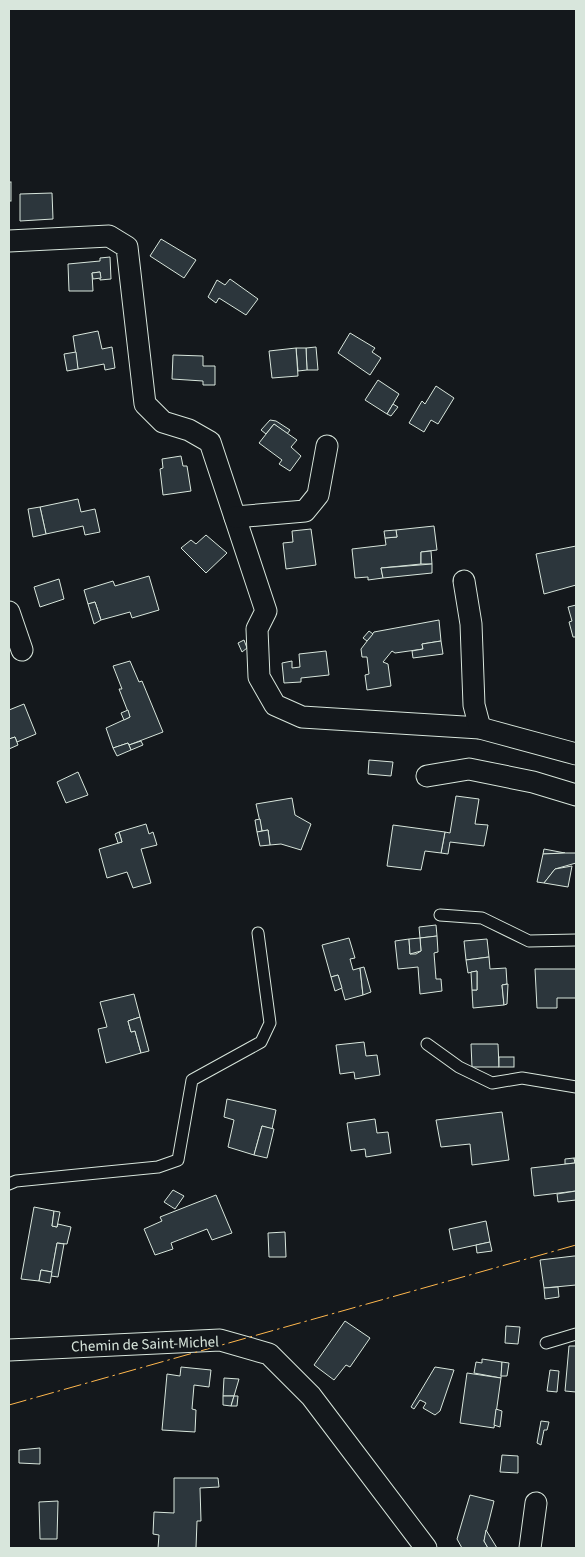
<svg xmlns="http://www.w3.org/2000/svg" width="585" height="1557" font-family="'Source Sans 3',sans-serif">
<rect width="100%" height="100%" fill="#14181c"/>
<g fill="#2c363c" stroke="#d8e6dc">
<rect x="9" y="182" width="2" height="19"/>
<polygon points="52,193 53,219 20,221 20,194"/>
<polygon points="161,239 196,260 184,278 150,256"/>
<polygon points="110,257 111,279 100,280 100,272 92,273 93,291 69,291 68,264 100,261 100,258"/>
<polygon points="100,272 101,278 93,279 92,273"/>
<polygon points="230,279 258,299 246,315 219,298 216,303 208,297 217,280 225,285"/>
<polygon points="98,331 102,349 112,347 115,368 105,370 104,364 78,369 73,336"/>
<polygon points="350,333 375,348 372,352 381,358 370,375 338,353"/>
<polygon points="316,347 318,370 307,370 306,348"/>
<polygon points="296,348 306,348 307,370 298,371"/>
<polygon points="296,348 298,376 272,378 269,351"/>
<polygon points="76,352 78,369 67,371 64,354"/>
<polygon points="173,355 203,356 203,366 215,366 215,385 203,385 203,381 172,379"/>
<polygon points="378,380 399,394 387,414 365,400"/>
<polygon points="436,386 454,398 438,424 431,420 424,432 409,423 422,401 425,404"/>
<polygon points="393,404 398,407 391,416 387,414"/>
<polygon points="270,420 276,421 290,430 287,434 274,424 266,434 261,430"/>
<polygon points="274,424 297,440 291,447 301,456 290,471 279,464 282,460 259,443"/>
<polygon points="181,456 183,466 187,466 191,491 163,495 160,469 163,468 162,459"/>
<polygon points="78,499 81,512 95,509 100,532 85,535 83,526 46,534 40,507"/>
<polygon points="40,507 46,534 33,537 28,509"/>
<polygon points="434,526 437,550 421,552 421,564 381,568 383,578 368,580 368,577 355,578 352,549 386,545 385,538 397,537 396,530"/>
<polygon points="311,529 316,565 286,569 283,543 293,542 292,531"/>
<polygon points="396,530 397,537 385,538 384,531"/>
<polygon points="206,535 227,553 206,573 181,548 191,540 196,544"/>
<polygon points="576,544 576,585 544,594 536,554 576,546"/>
<polygon points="431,551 432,564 421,564 421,552"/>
<polygon points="432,564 432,573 383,578 381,568"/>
<polygon points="149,576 159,610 132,618 130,612 101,620 95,602 88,604 84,590 113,581 115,586"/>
<polygon points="59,579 64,599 40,607 34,587"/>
<polygon points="95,602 101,620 94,624 88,604"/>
<polygon points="576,605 576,637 573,637 569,622 572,621 568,607"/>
<polygon points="439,620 441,641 422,644 423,649 395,653 392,651 383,662 388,664 391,686 367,690 365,675 369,674 367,657 362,657 361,649 374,632"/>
<polygon points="369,631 373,634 367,641 363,638"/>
<polygon points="244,640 247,648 242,652 238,643"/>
<polygon points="441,641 443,654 413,658 412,651 423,649 422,644"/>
<polygon points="326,651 329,675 301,678 301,682 284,683 282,663 292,661 292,668 300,667 299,654"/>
<polygon points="130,661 139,682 142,681 163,732 129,745 128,743 113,748 106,728 130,717 119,689 122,689 113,666"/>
<polygon points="24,704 36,734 17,742 15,737 9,739 9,710"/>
<polygon points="128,710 130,717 124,720 121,713"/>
<polygon points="15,737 18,745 9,749 9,739"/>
<polygon points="141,741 143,745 131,750 129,745"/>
<polygon points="128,743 131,750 117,756 113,748"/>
<polygon points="369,760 393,762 391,776 368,774"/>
<polygon points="78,772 88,795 66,803 57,782"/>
<polygon points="456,796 479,799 475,824 488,825 484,846 450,842 448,854 441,853 445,832 450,833"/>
<polygon points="292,798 295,815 311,824 301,850 281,844 270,845 268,830 262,831 256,804"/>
<polygon points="260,819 262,831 257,832 255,820"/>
<polygon points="146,824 149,834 153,832 157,845 141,849 151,883 133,888 127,872 107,878 99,849 122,842 119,832"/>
<polygon points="393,825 445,832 441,853 425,851 421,870 387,866"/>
<polygon points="268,830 270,845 260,846 257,832"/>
<polygon points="119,832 122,842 118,843 115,834"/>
<polygon points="544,849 565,853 543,854"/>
<polygon points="565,853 576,853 576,863 555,869 544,883 537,882 543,854"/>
<polygon points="572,866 568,887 544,883 555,869"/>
<polygon points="436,925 437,936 420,938 419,927"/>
<polygon points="437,936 438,952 434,953 436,979 441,979 442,991 420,994 418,967 398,969 395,941 409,939 410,954 416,954 421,951 420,938"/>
<polygon points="349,938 355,958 350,959 353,970 360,968 363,995 345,1000 338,975 331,977 322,945"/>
<polygon points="420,938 421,951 410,954 409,939"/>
<polygon points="487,939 489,957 466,960 464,941"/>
<polygon points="489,957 490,969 506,968 507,984 502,985 504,1005 473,1008 472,990 477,990 477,971 468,973 466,960"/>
<polygon points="364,967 371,992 363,995 360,968"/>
<polygon points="535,969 576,969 576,998 557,998 557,1008 537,1008"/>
<polygon points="477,971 477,990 472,990 471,972"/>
<polygon points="338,975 342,988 335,991 331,977"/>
<polygon points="508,984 507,1004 504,1005 502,985"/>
<polygon points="134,994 140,1017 128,1021 131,1032 135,1031 141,1053 106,1063 98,1029 107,1027 100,1002"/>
<polygon points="140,1017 149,1051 141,1053 135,1031 131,1032 128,1021"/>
<polygon points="364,1042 366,1056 377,1055 380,1075 355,1079 354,1072 340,1074 336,1045"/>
<polygon points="471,1044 498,1044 499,1067 472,1067"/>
<rect x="499" y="1057" width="15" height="10"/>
<polygon points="227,1099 276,1110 272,1129 262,1126 254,1155 228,1147 234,1120 224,1117"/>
<polygon points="502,1112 509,1160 472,1165 470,1144 441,1147 436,1120"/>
<polygon points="375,1119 377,1133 388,1132 391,1153 366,1157 365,1149 351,1151 347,1123"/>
<polygon points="262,1126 274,1129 267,1158 254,1155"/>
<polygon points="574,1158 575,1163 565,1164 565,1159"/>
<polygon points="574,1158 576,1158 576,1191 534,1196 531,1168 575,1163"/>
<polygon points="173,1190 184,1196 175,1209 164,1202"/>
<polygon points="576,1191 576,1200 558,1202 557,1194"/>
<polygon points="216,1195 232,1233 212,1240 207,1229 171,1243 173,1249 155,1255 144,1229 162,1221 160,1217"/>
<polygon points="34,1207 54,1211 52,1226 57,1227 58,1224 71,1227 67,1244 57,1243 52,1272 41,1270 39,1281 21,1279"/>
<polygon points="54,1211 60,1212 57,1227 52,1226"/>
<polygon points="486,1221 490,1242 453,1250 449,1229"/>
<polygon points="285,1232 286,1257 269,1257 268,1233"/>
<polygon points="490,1242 492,1251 477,1253 476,1245"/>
<polygon points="57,1243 64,1244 58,1277 51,1276"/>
<polygon points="574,1256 576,1256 576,1285 544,1288 540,1260"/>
<polygon points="41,1270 52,1272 50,1283 39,1281"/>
<polygon points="558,1287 559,1297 545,1299 544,1288"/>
<polygon points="345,1321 370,1338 350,1367 346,1365 334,1380 314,1365"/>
<polygon points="506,1326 520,1327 518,1344 505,1343"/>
<polygon points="569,1346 576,1346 576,1392 565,1391"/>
<polygon points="482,1359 502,1362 501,1378 474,1373 476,1362 482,1363"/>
<polygon points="502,1362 509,1363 507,1376 501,1376"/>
<polygon points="181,1367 211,1370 209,1387 194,1385 192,1409 196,1410 195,1432 162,1430 167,1374 180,1376"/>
<polygon points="435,1367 454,1370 440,1411 435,1415 423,1408 426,1403 420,1400 414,1409 411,1407"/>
<polygon points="550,1370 559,1371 557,1392 547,1391"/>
<polygon points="467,1373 501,1378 494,1428 460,1423"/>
<polygon points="224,1378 239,1379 234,1396 223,1396"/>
<polygon points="223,1396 234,1396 231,1406 223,1405"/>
<polygon points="234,1396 238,1396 237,1406 231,1406"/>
<polygon points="496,1409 502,1411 500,1427 494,1425"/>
<polygon points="541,1421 549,1422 547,1430 544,1430 541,1445 537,1443"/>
<polygon points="40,1448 40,1464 19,1463 19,1450"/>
<polygon points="502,1455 518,1456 518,1473 500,1472"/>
<polygon points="174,1478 218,1478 219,1487 200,1488 201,1521 197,1521 196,1548 158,1548 159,1535 153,1534 154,1512 174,1513"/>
<polygon points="470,1495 494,1501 484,1541 488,1548 462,1548 457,1539"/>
<polygon points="58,1501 57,1539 40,1539 39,1502"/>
<polygon points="486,1530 497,1548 488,1548 484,1541"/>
</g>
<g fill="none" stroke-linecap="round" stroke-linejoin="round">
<g stroke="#d8e6dc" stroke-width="13">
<g id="service">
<polyline points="440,915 482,918 529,941 576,940"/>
<polyline points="427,1044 459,1067 492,1083 522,1078 576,1087"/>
<polyline points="9,1184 16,1181 158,1167 178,1160 192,1080 261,1042 270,1023 258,933"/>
<polyline points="546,1343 576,1334"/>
</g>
</g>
<g stroke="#d8e6dc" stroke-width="23">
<g id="minor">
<polyline points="9,241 109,236 127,247 145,404 163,422 189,430 210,442 266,611 257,629 259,677 275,705 302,717 480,728 576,754"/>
<polyline points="235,517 305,511 318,495 327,446"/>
<polyline points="464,581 471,624 474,705 480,728"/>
<polyline points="9,612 22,650"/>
<polyline points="427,776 469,769 533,782 576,795"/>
<polyline points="9,1350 220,1340 269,1354 311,1396 426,1548"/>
<polyline points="530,1548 536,1503"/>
</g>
</g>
<use href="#service" stroke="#14181c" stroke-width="11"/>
<use href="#minor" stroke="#14181c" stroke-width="21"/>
<polyline stroke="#ffb74d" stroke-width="1" stroke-dasharray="18 4 2.5 4" stroke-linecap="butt" points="9,1405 576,1245"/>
</g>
<g text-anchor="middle" stroke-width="4" stroke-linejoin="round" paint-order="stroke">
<g font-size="15" fill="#d8e6dc" stroke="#14181c">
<text transform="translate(145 1344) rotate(-2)" y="5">Chemin de Saint-Michel</text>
</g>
</g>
<rect width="585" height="1557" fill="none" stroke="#d8e6dc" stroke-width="20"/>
</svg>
